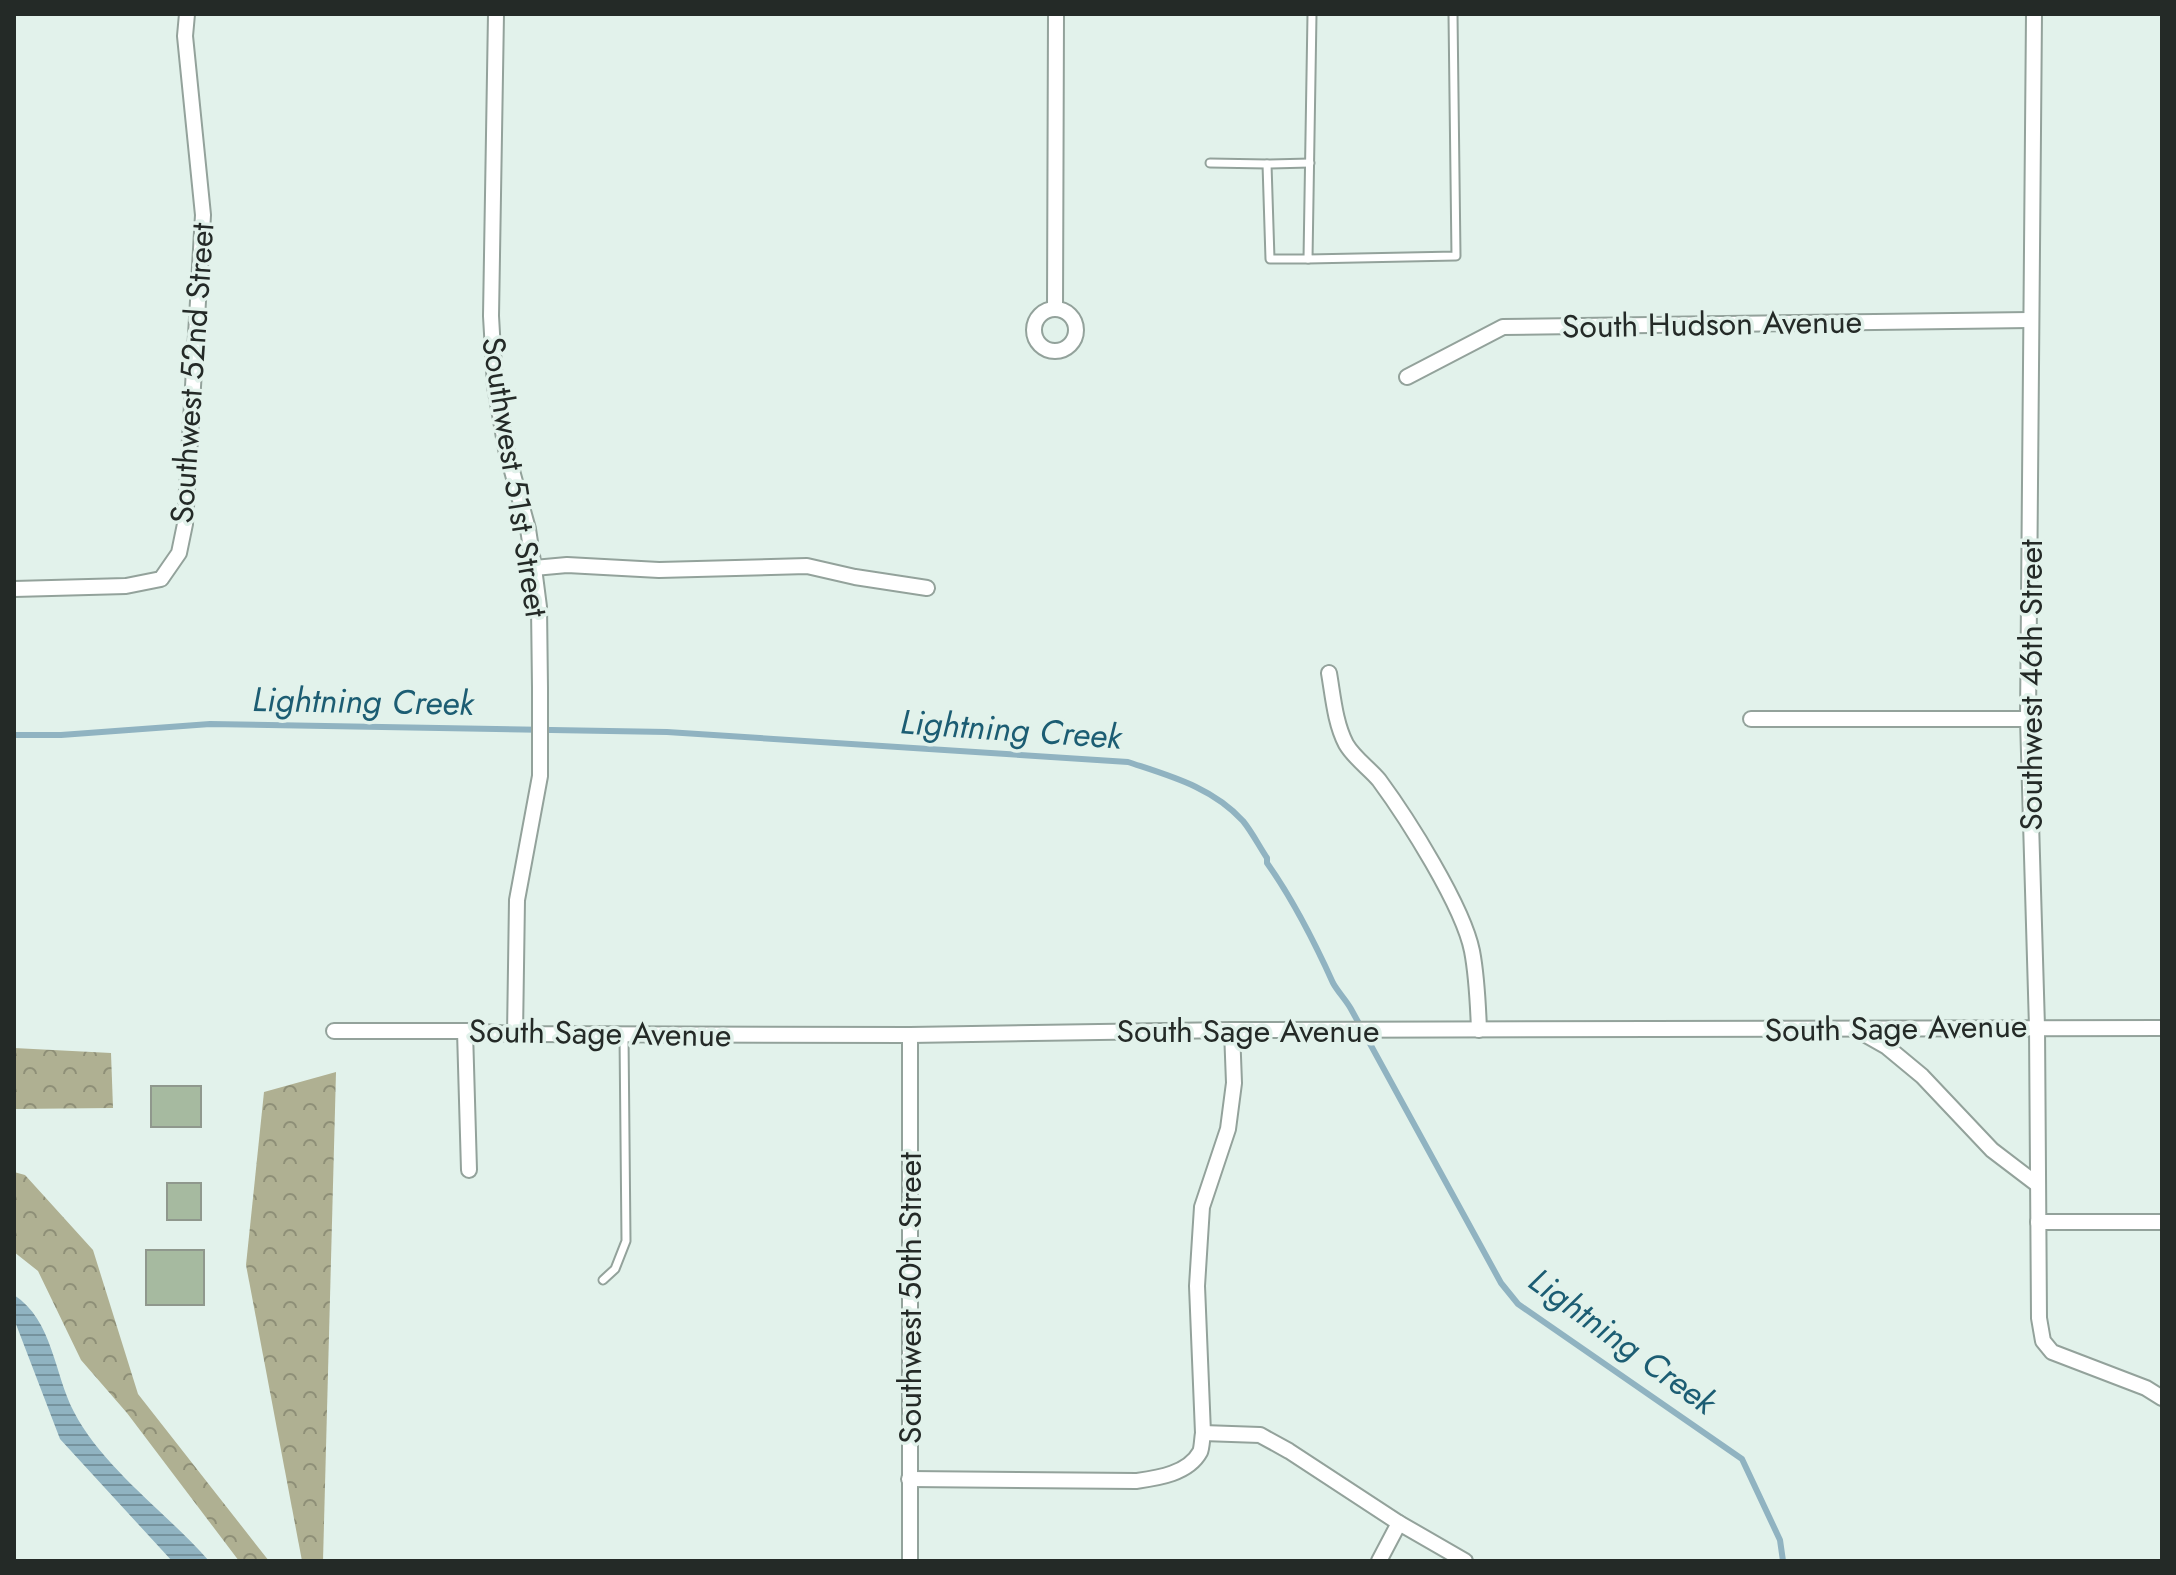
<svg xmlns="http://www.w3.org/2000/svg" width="2176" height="1575" font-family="Jost,sans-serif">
<defs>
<pattern id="forest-crowns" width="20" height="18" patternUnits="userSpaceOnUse" patternTransform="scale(2)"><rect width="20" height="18" fill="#afb092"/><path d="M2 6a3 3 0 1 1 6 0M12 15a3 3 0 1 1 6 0" fill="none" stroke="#8e8f77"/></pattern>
<pattern id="water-rules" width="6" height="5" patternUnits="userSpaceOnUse" patternTransform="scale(2)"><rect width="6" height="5" fill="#90b3c1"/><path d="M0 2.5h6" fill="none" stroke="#75929d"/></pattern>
</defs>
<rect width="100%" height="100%" fill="#e2f2eb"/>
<g fill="url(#forest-crowns)">
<polygon points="14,1048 111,1053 113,1108 14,1109"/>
<polygon points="336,1072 323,1561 302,1561 246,1265 264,1092"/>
<polygon points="14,1172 25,1175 93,1250 138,1394 269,1561 239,1561 127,1413 81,1360 38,1271 14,1252"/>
</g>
<path fill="url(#water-rules)" d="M 14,1295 C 53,1320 54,1374 74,1412 C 102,1467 168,1514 209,1561 L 172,1561 L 60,1439 L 14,1319 Z"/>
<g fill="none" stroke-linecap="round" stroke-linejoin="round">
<path stroke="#90b3c1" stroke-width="6" d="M 14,735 L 61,735 L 210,724 L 667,732 L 1128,762 C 1170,776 1212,787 1243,821 C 1252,832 1259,846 1267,858 L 1267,863 C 1294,901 1314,941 1333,983 C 1338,992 1346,1000 1351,1009 L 1501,1283 L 1518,1304 L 1742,1459 L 1780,1540 L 1783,1561"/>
</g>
<g fill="#a6baa0" stroke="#8f988d" stroke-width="2">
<rect x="151" y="1086" width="50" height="41"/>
<rect x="167" y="1183" width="34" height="37"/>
<rect x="146" y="1250" width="58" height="55"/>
</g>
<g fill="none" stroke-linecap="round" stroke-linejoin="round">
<g stroke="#93a29b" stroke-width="11">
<g id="service">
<polyline points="1312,14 1308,259 1456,256 1453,14"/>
<polyline points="1210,163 1267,164"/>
<polyline points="1308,259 1270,259 1267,164 1310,163"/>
<polyline points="603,1280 615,1269 626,1241 624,1035"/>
</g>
</g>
<g stroke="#93a29b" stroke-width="18">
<g id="minor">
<polyline points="496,14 491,316 495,386 506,449 528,529 534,568 539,607 540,688 540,776 517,900 515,1034"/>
<polyline points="2034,14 2028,719 2037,1027 2039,1318 2043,1341 2052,1352 2146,1388 2162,1398"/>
<polyline points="1055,309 1056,14"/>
<circle cx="1055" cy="330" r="21"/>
<polyline points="1407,377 1503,327 2030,320"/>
<polyline points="534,568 567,565 659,570 807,566 855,577 927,588"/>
<polyline points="14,589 126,586 161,579 179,553 185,524 203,215 185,36 187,14"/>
<path d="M 1329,673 C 1333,696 1335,723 1346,744 C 1354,758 1369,768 1379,780 C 1407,818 1463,906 1472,951 C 1477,977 1478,1003 1479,1030"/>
<polyline points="1751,719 2028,719"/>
<polyline points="1857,1030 1887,1047 1922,1076 1992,1150 2038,1185"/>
<polyline points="334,1031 465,1031 515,1034 910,1035 1232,1030 2162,1028"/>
<polyline points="465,1031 469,1170"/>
<polyline points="910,1035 910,1561"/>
<polyline points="2038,1222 2162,1222"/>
<polyline points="1203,1433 1260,1435 1289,1451 1399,1523 1465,1561"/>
<path d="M 909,1479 L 1136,1481 C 1157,1478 1188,1474 1200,1452 C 1202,1448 1202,1438 1203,1433 L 1197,1286 L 1200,1238 L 1202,1207 L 1228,1129 L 1234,1083 L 1232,1030"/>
<polyline points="1379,1561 1399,1523"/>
</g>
</g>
<use href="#service" stroke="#fff" stroke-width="7"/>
<use href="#minor" stroke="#fff" stroke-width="14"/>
</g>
<g text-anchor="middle" stroke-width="7" stroke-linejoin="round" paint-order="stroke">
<g font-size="32" fill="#242a27" stroke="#e2f2eb">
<text transform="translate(1712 324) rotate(-1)" y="11">South Hudson Avenue</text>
<text transform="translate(192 373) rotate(-86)" y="11">Southwest 52nd Street</text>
<text transform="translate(515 477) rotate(81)" y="11">Southwest 51st Street</text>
<text transform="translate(2031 685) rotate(-90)" y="11">Southwest 46th Street</text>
<text transform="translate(1896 1028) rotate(-1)" y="11">South Sage Avenue</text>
<text x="1248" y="1042">South Sage Avenue</text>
<text transform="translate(600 1033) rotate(1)" y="11">South Sage Avenue</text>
<text transform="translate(910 1298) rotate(-90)" y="11">Southwest 50th Street</text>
</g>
<g font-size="34" font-style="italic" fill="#1c5d73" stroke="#e2f2eb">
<text transform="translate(363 701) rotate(1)" y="12">Lightning Creek</text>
<text transform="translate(1011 729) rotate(4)" y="12">Lightning Creek</text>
<text transform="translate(1623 1341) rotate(36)" y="12">Lightning Creek</text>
</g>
</g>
<rect width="2176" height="1575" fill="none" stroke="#242a27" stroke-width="32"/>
</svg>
